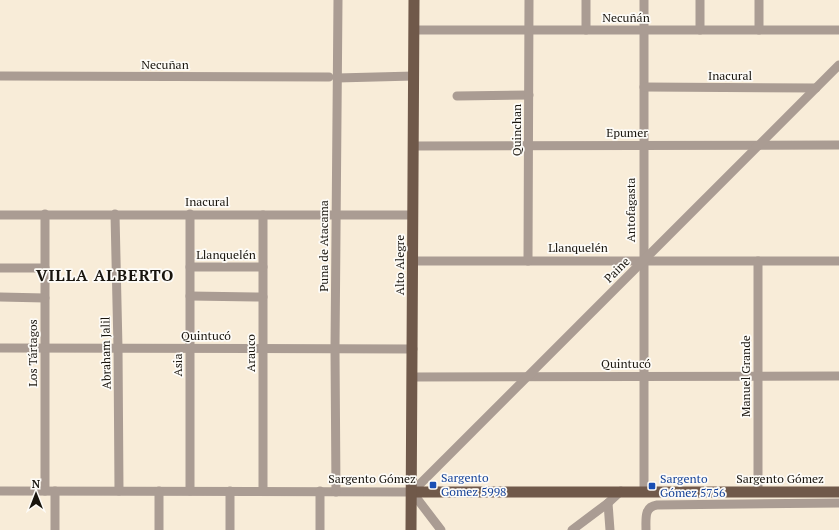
<svg xmlns="http://www.w3.org/2000/svg" width="839" height="530" font-family="'PT Serif',serif">
<rect width="100%" height="100%" fill="#f8ecd8"/>
<g fill="none" stroke-linecap="round" stroke-linejoin="round">
<g stroke="#aa9c93" stroke-width="9">
<polyline points="586,0 586,30"/>
<polyline points="644,0 644,492"/>
<polyline points="759,0 759,30"/>
<polyline points="414,30 839,30"/>
<polyline points="700,30 700,0"/>
<polyline points="0,76 329,77"/>
<polyline points="337,78 414,76"/>
<polyline points="644,87 816,88"/>
<polyline points="457,96 529,95"/>
<polyline points="414,146 839,145"/>
<polyline points="45,214 45,491"/>
<polyline points="115,214 118,348 119,491"/>
<polyline points="190,214 190,491"/>
<polyline points="0,215 413,215"/>
<polyline points="263,215 263,491"/>
<polyline points="413,261 839,261"/>
<polyline points="528,261 529,0"/>
<polyline points="758,261 758,492"/>
<polyline points="190,267 263,267"/>
<polyline points="0,268 45,268"/>
<polyline points="190,296 263,297"/>
<polyline points="0,297 45,298"/>
<polyline points="0,348 413,349"/>
<polyline points="413,377 839,376"/>
<polyline points="0,491 412,492"/>
<polyline points="159,491 159,530"/>
<polyline points="336,492 335,349 338,0"/>
<polyline points="412,492 839,65"/>
<polyline points="412,492 441,530"/>
<polyline points="608,503 610,530"/>
<polyline points="55,530 55,491"/>
<polyline points="230,530 230,491"/>
<polyline points="320,530 320,491"/>
<polyline points="572,530 608,503 621,491"/>
<path d="M 646,530 C 646,518 644,507 657,505 L 839,503"/>
</g>
<g stroke="#70594a" stroke-width="11">
<polyline points="412,492 839,492"/>
<polyline points="411,530 414,0"/>
</g>
</g>
<g fill="#1a4fb4" stroke="#fdfbf7" stroke-width="1.5">
<rect x="429" y="481" width="8" height="8" rx="2"/>
<rect x="648" y="482" width="8" height="8" rx="2"/>
</g>
<g text-anchor="middle" stroke-width="3.5" stroke-linejoin="round" paint-order="stroke">
<g font-size="12" fill="#19150e" stroke="#fdfbf7">
<text x="626" y="22">Necuñán</text>
<text x="165" y="69">Necuñan</text>
<text x="730" y="80">Inacural</text>
<text transform="translate(517 130) rotate(-90)" y="4">Quinchan</text>
<text x="627" y="137">Epumer</text>
<text x="207" y="206">Inacural</text>
<text transform="translate(631 210) rotate(-90)" y="4">Antofagasta</text>
<text transform="translate(324 246) rotate(-90)" y="4">Puna de Atacama</text>
<text x="578" y="252">Llanquelén</text>
<text x="226" y="259">Llanquelén</text>
<text transform="translate(400 265) rotate(-90)" y="4">Alto Alegre</text>
<text transform="translate(617 270) rotate(-45)" y="4">Paine</text>
<text x="206" y="340">Quintucó</text>
<text transform="translate(33 353) rotate(-90)" y="4">Los Tártagos</text>
<text transform="translate(106 353) rotate(-91)" y="4">Abraham Jalil</text>
<text transform="translate(251 353) rotate(-90)" y="4">Arauco</text>
<text x="626" y="368">Quintucó</text>
<text transform="translate(178 365) rotate(-90)" y="4">Asia</text>
<text transform="translate(746 376) rotate(-90)" y="4">Manuel Grande</text>
<text x="372" y="483">Sargento Gómez</text>
<text x="780" y="483">Sargento Gómez</text>
</g>
<g font-size="12" fill="#164399" stroke="#fdfbf7" text-anchor="start">
<text x="441" y="482">Sargento<tspan x="441" dy="14">Gomez 5998</tspan></text>
<text x="660" y="483">Sargento<tspan x="660" dy="14">Gómez 5756</tspan></text>
</g>
<g font-size="16" font-weight="bold" letter-spacing="1" fill="#19150e" stroke="#fdfbf7">
<text x="105" y="281">VILLA ALBERTO</text>
</g>
</g>
<g transform="translate(36 494)" stroke="#fdfbf7" stroke-width="3" paint-order="stroke">
<path d="M0-3L7 15L0 10L-7 15Z" fill="#19150e"/>
<text y="-6" font-size="11" font-weight="bold" text-anchor="middle" fill="#19150e">N</text>
</g>
</svg>
